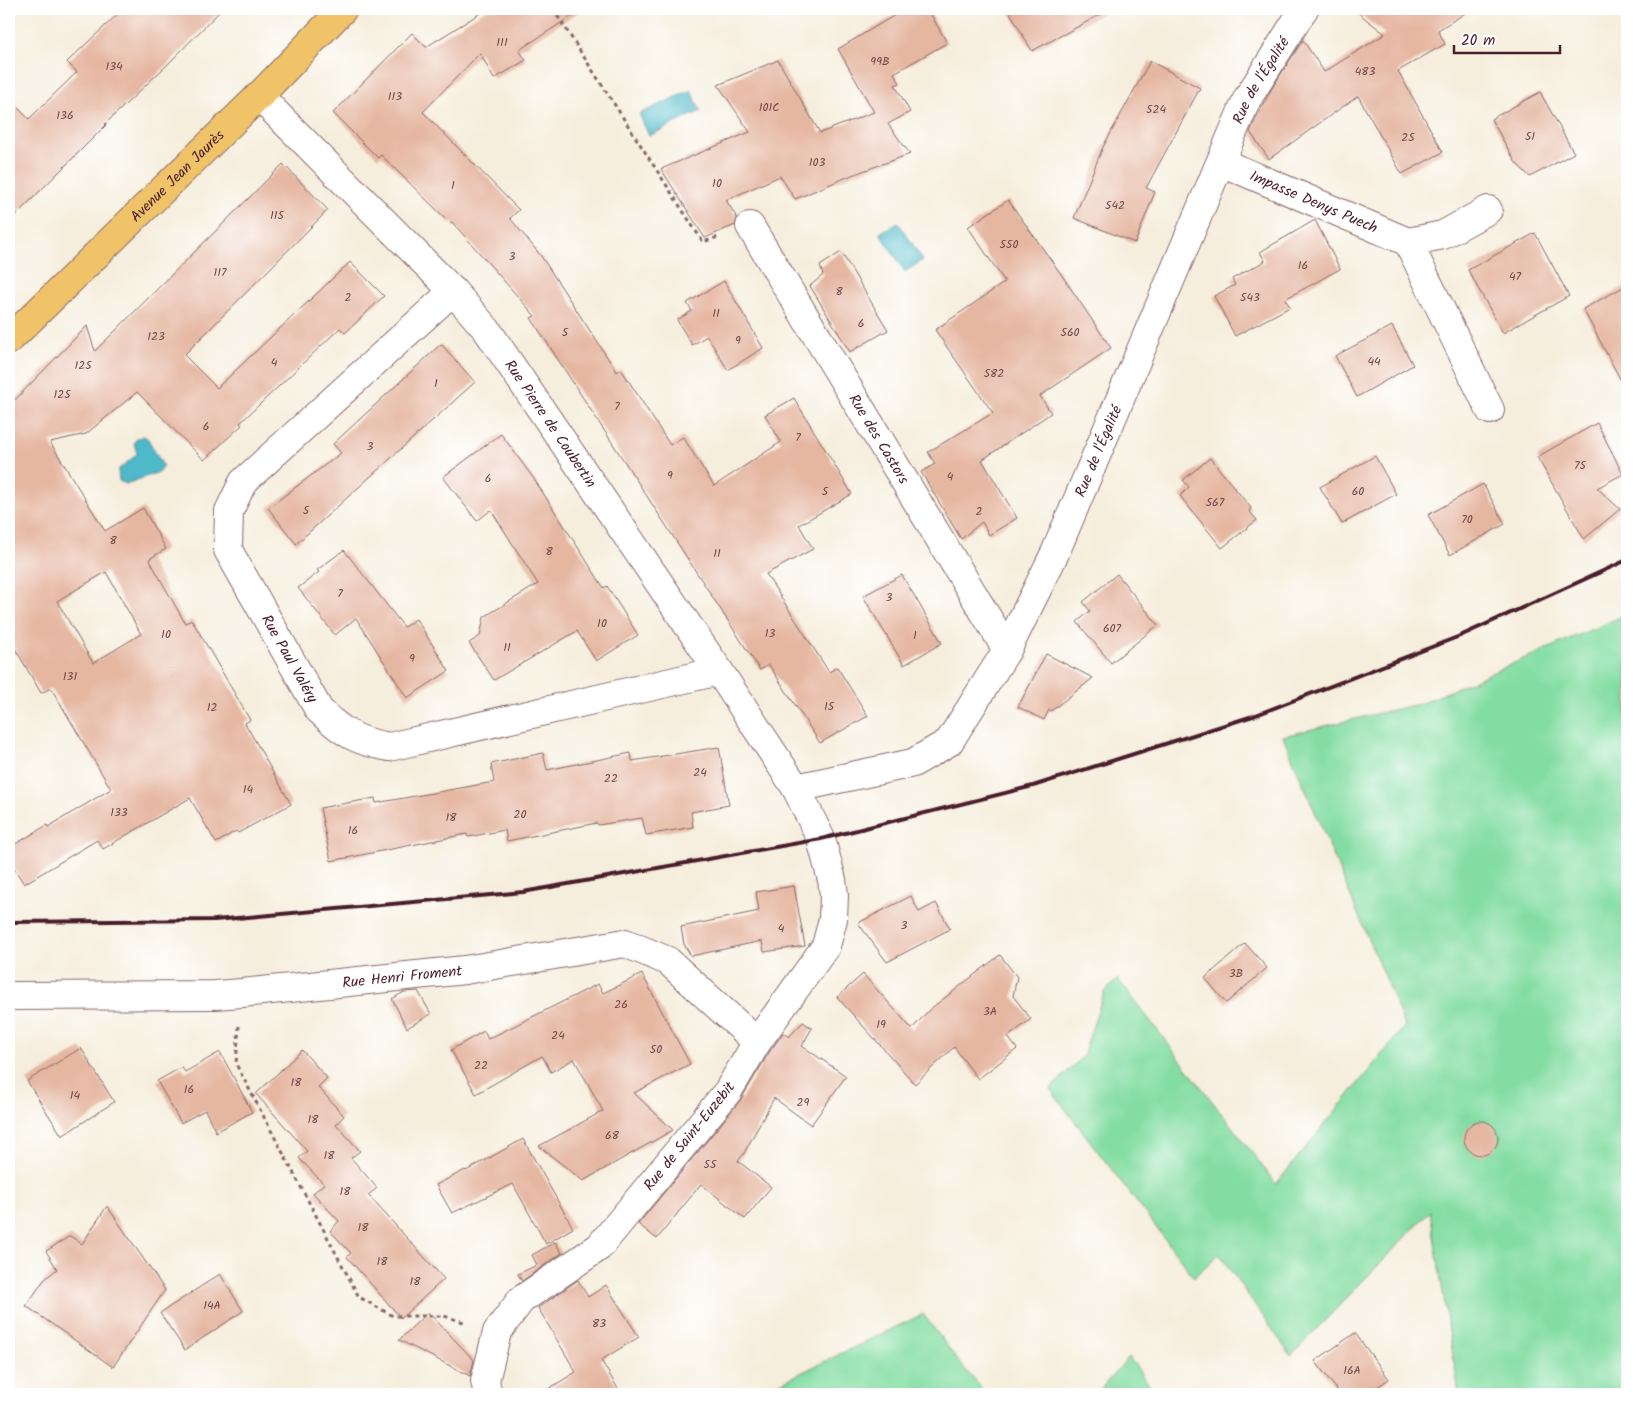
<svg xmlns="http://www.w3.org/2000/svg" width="1636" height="1403" font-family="Kalam,sans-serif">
<rect width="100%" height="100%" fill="#fff"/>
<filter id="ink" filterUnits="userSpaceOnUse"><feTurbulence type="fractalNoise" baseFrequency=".02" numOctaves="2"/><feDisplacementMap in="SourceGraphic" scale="10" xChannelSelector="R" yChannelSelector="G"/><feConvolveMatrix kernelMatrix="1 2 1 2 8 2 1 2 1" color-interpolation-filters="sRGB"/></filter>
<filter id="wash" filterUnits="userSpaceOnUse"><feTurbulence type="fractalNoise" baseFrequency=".0096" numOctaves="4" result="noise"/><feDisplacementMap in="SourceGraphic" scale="20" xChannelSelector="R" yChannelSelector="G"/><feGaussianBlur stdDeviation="1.12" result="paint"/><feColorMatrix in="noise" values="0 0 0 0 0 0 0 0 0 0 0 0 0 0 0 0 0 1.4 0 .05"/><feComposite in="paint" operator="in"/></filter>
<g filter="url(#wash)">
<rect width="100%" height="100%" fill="#f6eedd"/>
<g fill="#83dda2" stroke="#667e66">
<polygon points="1627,614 1627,1394 1459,1394 1430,1211 1291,1356 1219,1254 1194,1277 1050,1089 1083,1056 1104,992 1118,979 1276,1184 1405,1026 1283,736 1422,703"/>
<polygon points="923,1314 962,1366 987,1394 757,1394"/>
<polygon points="1129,1357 1156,1394 1096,1394"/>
</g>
<g fill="#4db9c9" stroke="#4c6c7a">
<polygon points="691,90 701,111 649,136 639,114"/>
<polygon points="898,222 923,260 905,272 880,233"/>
<polygon points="144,436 148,439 163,466 159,472 126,484 119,481 118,470 137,454 134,443 137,438"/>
</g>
<g id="blocks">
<g fill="#e5b6a0" fill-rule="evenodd">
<polygon points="123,9 222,9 167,65 105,124 106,125 9,222 9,99 29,119 77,72 67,62"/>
<polygon points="487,9 583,9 519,50 526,60 494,79 480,53 423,112 519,210 510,218 541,256 617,372 621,369 670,445 683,437 714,486 781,442 765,415 794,398 852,494 799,525 813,549 766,574 829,672 837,667 868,716 820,743 769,665 760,670 531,318 535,316 452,222 450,223 381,155 378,158 333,113 412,33 426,47"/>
<polygon points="905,9 928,9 947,43 894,73 900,83 895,85 910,112 888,124 910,154 852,175 795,199 780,176 726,200 737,218 735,225 705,238 661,169 750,132 718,85 778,60 820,133 874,112 838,49"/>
<polygon points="1008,9 1111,9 1032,51"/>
<polygon points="1353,9 1472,9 1438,30 1445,44 1398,71 1443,152 1402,174 1358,96 1269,159 1250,132 1257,116 1272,88 1303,40 1324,72 1385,34"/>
<polygon points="1150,61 1200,88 1146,188 1155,192 1135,243 1074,218 1103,147"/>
<polygon points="1540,92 1574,153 1530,177 1516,163 1491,119"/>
<path d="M 283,164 L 328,210 L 184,355 L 217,388 L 350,262 L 384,296 L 345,333 L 340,328 L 240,423 L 242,425 L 204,460 L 137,392 L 86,434 L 50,442 L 105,531 L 143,508 L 166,549 L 149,559 L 185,623 L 192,620 L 250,720 L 245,723 L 291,804 L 238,833 L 236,831 L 216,843 L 190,798 L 103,849 L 97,840 L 24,884 L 9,860 L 9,848 L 47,825 L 48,827 L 111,789 L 51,688 L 41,693 L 9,638 L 9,406 L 87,326 L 95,351 ZM 106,572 L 141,634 L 93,663 L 57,601 Z"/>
<polygon points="1008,200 1061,274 1111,348 1040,396 1051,413 982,460 1017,518 989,535 982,522 961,539 921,472 935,464 928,452 993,413 935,330 1005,282 968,227"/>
<polygon points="1315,220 1340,269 1285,299 1290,307 1235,336 1214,296 1235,285 1232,279 1265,261 1260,252"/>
<polygon points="1535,233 1569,296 1503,333 1468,270"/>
<polygon points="841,252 888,330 850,352 810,286 823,275 820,266"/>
<polygon points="724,281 763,348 728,370 707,336 692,345 677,320 692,311 687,303"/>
<polygon points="1627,285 1627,392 1583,309"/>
<polygon points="1392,326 1413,365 1357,397 1335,356"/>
<polygon points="441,344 475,382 296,544 268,508 341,453 333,444"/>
<polygon points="1597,423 1623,474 1597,488 1620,509 1584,539 1537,457"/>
<polygon points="501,434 534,479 604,588 607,586 638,635 596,661 577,631 494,680 469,643 480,636 484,617 538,584 491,510 477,521 443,477"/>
<polygon points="1375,456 1396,494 1342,524 1320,487"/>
<polygon points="1210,458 1251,508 1249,511 1257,520 1222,548 1180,496 1189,487 1183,480"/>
<polygon points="1483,484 1505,524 1450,555 1428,515"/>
<polygon points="344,550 404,627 416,619 449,671 407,698 356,618 335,635 298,588 319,572 317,570"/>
<polygon points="1117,574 1158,625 1111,663 1077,622 1090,611 1083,602"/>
<polygon points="902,575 942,643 904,665 863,596"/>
<polygon points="1046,654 1093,678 1051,711 1049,710 1044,720 1018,707"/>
<polygon points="719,747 729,805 691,812 693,827 646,835 642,818 598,825 597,823 507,841 505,830 468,837 467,834 331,861 320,808 375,798 376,803 494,782 491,764 543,753 547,770 631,753 632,761"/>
<polygon points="794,886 805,946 764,952 762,941 691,956 684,944 681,927 759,911 756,892"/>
<polygon points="911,896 919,912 936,903 950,929 887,962 858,923"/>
<polygon points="1245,943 1267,968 1226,1003 1205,978"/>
<polygon points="1000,955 1017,977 1013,996 1031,1019 1008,1037 1017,1049 978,1079 954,1047 915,1084 837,997 863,974 912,1029 929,1010"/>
<polygon points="642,974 690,1064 634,1093 673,1130 583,1181 539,1146 603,1111 574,1059 551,1072 542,1056 476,1094 451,1050 484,1031 488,1039 598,984 603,993"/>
<polygon points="418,991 431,1014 407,1028 392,999 404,992"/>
<polygon points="803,1022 812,1028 802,1046 846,1076 811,1125 774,1098 743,1155 738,1161 771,1187 745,1219 701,1184 657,1239 638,1224 740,1101 770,1051 783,1033 789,1037"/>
<polygon points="81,1048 114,1102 62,1136 27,1081"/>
<polygon points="302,1050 327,1078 318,1087 344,1116 336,1124 360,1151 351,1158 377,1188 368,1195 444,1279 401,1318 347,1257 351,1253 330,1231 339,1221 313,1193 324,1184 299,1158 307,1151 256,1094"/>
<polygon points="220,1052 252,1112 216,1132 205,1110 181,1123 157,1081 182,1067 185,1072"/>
<circle cx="1481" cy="1138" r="17"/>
<polygon points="523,1139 573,1228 546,1244 513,1184 452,1213 436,1185 465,1170 466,1171"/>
<polygon points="107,1206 165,1290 113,1367 26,1306 44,1280 57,1269 46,1251 70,1236 82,1244"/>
<polygon points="555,1242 562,1253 522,1281 518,1274 537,1265 532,1255"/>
<polygon points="220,1274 243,1311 185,1350 160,1313"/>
<polygon points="578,1280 588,1297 606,1285 639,1337 601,1360 621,1394 540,1394 576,1372 538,1308"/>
<polygon points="428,1312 474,1360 470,1376 399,1340"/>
<polygon points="1355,1333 1389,1379 1367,1394 1340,1394 1315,1361"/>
</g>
</g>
</g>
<g filter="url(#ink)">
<use href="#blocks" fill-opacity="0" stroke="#866769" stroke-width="1"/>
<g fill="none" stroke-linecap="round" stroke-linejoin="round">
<g stroke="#866769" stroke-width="30">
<g id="minor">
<path id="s1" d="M 259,96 L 453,291 L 487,330 L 719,671 L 796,788 L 821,839 L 832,880 L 834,895 L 833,919 L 826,946 L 757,1042 L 728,1091 L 599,1247 L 521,1300 L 497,1332 L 485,1381 L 488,1394"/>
<path id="s2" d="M 1221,162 L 1408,242 L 1490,410"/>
<path id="s3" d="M 750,226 L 1007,650"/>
<polyline points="1408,242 1443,235 1488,210"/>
<path id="s4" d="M 453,291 L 243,482 L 229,511 L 228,550 L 319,710 C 343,733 356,741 389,747 L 719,671"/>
<path id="s5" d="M 796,788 L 913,763 L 949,742 L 1007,650 L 1055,553 L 1247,99 L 1304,9"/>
<path id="s6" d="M 9,996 L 215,995 L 242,993 L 465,970 L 625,943 L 668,961 L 757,1042"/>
</g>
</g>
<g stroke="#866769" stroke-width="30">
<g id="major">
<path id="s7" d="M 9,340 L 259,96 L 343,9"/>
</g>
</g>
<g stroke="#866769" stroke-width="3" stroke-dasharray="4 4" stroke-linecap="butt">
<polyline points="553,9 703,242 721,236"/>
<polyline points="239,1026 236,1064 359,1297 393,1316 444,1316 467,1323"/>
</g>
<use href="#minor" stroke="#fff" stroke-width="28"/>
<use href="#major" stroke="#f1c369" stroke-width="28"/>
<polyline stroke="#4a1f2b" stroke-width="4" points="9,922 215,920 523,892 821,839 1033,786 1256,715 1460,636 1627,560"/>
</g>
</g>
<g text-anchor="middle" stroke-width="4" stroke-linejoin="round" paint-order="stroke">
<g font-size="12" fill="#714548">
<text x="502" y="46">111</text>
<text x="880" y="65">99B</text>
<text x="114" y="70">134</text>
<text x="1365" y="75">483</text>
<text x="395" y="100">113</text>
<text x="769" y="111">101C</text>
<text x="1156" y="113">524</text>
<text x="65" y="119">136</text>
<text x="1530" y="140">51</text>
<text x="1408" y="141">25</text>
<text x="817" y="166">103</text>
<text x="717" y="187">10</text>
<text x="453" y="189">1</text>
<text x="1115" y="209">542</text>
<text x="277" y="219">115</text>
<text x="1009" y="248">550</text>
<text x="512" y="260">3</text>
<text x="1303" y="269">16</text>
<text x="220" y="276">117</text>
<text x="1515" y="280">47</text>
<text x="839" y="295">8</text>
<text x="348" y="301">2</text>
<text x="1250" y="301">543</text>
<text x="716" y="317">11</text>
<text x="861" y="327">6</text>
<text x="565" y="336">5</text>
<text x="1070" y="336">560</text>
<text x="156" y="340">123</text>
<text x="738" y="344">9</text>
<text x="1374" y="365">44</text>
<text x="274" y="366">4</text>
<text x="83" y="369">125</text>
<text x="994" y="377">582</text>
<text x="436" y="387">1</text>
<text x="62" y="398">125</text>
<text x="617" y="410">7</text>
<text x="206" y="430">6</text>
<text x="798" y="441">7</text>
<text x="370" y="450">3</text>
<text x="1580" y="469">75</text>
<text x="670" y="479">9</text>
<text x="950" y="480">4</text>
<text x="488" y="482">6</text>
<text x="825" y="495">5</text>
<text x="1358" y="495">60</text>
<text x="1215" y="506">567</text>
<text x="306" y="514">5</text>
<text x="979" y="515">2</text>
<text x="1467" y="523">70</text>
<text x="113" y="544">8</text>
<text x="549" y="555">8</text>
<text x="717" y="557">11</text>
<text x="340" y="597">7</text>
<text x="889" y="601">3</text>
<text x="602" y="627">10</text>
<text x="1112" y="632">607</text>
<text x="770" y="637">13</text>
<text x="166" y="638">10</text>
<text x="915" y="639">1</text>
<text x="507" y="651">11</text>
<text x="412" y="662">9</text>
<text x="70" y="680">131</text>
<text x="829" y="710">15</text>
<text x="212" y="711">12</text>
<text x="700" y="776">24</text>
<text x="611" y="782">22</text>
<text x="248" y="793">14</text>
<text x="119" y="816">133</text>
<text x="520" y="818">20</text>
<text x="451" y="821">18</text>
<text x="353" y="834">16</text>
<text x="904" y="929">3</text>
<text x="781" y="932">4</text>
<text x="1236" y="977">3B</text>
<text x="621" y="1008">26</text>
<text x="990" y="1015">3A</text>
<text x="881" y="1028">19</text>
<text x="558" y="1039">24</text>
<text x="656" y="1053">50</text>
<text x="481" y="1069">22</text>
<text x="296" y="1086">18</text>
<text x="189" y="1093">16</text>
<text x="75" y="1099">14</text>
<text x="803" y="1106">29</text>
<text x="313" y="1123">18</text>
<text x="612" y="1139">68</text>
<text x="329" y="1159">18</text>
<text x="710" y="1168">55</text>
<text x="345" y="1195">18</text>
<text x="363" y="1231">18</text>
<text x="382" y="1265">18</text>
<text x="415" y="1285">18</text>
<text x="212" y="1309">14A</text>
<text x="599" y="1327">83</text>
<text x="1352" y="1374">16A</text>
</g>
<g font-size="15" fill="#4a1f2b" stroke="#fff">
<text dy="5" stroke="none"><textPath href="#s5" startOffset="894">Rue de l'Égalité</textPath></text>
<text dy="5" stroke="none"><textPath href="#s7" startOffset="235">Avenue Jean Jaurès</textPath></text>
<text dy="5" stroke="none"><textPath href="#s2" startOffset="101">Impasse Denys Puech</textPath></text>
<text dy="5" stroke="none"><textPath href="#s1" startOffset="440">Rue Pierre de Coubertin</textPath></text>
<text dy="5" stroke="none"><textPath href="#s3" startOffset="249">Rue des Castors</textPath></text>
<text dy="5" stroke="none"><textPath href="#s5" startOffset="489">Rue de l'Égalité</textPath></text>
<text dy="5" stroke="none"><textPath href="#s4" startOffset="480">Rue Paul Valéry</textPath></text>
<text dy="5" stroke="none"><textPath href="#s6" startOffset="394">Rue Henri Froment</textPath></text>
<text transform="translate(689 1136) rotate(-51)" y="5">Rue de Saint-Euzebit</text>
</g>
</g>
<rect width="1636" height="1403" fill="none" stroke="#fff" stroke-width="30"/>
<path d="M1454 45v8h106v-8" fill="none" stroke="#4a1f2b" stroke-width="2.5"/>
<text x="1461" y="45" font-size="15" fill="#4a1f2b" stroke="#ffffff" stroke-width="4" paint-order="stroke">20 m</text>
</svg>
